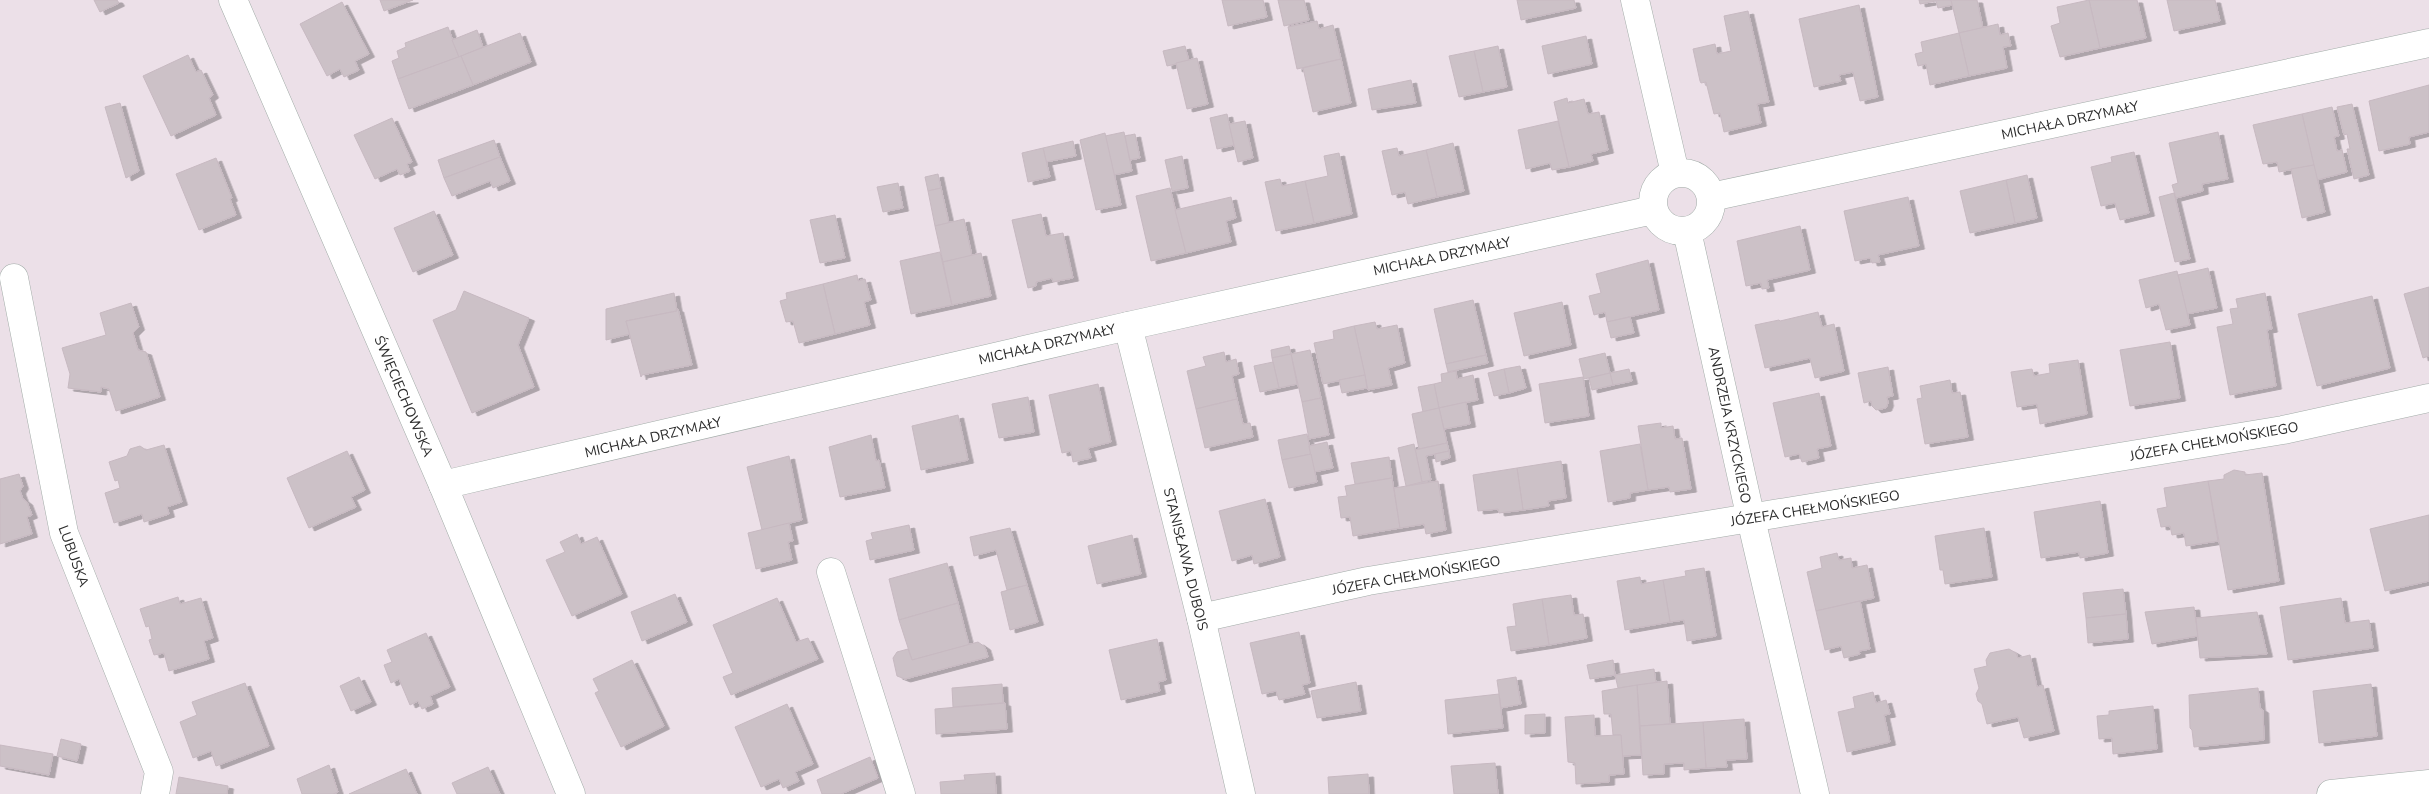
<svg xmlns="http://www.w3.org/2000/svg" width="2429" height="794" font-family="'Nunito Sans',sans-serif">
<defs>
<filter id="shadow"><feDropShadow dx="5.5" dy="3" stdDeviation="0" flood-color="#0004"/></filter>
</defs>
<rect width="100%" height="100%" fill="#ece0e8"/>
<g fill="#ccc1c7" stroke="#c7b9c1" filter="url(#shadow)">
<polygon points="94,0 117,0 119,3 100,12"/>
<polygon points="380,0 413,0 384,11"/>
<polygon points="1222,0 1263,0 1267,17 1228,26"/>
<polygon points="1278,0 1304,0 1309,20 1284,26"/>
<polygon points="1517,0 1574,0 1576,8 1521,20"/>
<polygon points="1919,0 1951,0 1953,5 1938,8 1936,1 1920,4"/>
<polygon points="1951,0 1977,0 1983,28 1959,33"/>
<polygon points="2089,0 2137,0 2146,38 2100,48"/>
<polygon points="2089,0 2100,48 2060,57 2051,26 2060,23 2057,7"/>
<polygon points="2167,0 2215,0 2220,21 2174,31"/>
<polygon points="342,2 369,54 355,61 359,70 344,77 340,69 327,76 300,24"/>
<polygon points="1859,5 1878,97 1860,101 1853,72 1839,75 1841,81 1814,87 1799,19"/>
<polygon points="1748,11 1769,102 1757,104 1761,123 1724,132 1720,113 1714,114 1706,82 1701,83 1700,81 1693,49 1715,44 1717,54 1731,51 1724,16"/>
<polygon points="1317,21 1319,29 1333,25 1341,59 1297,69 1288,27"/>
<polygon points="1998,24 2000,35 2008,33 2011,46 2003,47 2007,68 1969,76 1959,33"/>
<polygon points="448,27 459,57 398,79 392,61 399,58 397,51 406,47 405,43"/>
<polygon points="477,30 483,47 459,57 452,40"/>
<polygon points="520,33 531,62 473,85 461,56"/>
<polygon points="1959,33 1969,76 1930,85 1926,64 1918,66 1915,54 1923,52 1921,42"/>
<polygon points="1586,36 1592,64 1548,74 1542,46"/>
<polygon points="1185,46 1189,61 1167,66 1163,51"/>
<polygon points="1498,46 1507,87 1483,92 1474,51"/>
<polygon points="1474,51 1483,92 1459,97 1449,56"/>
<polygon points="188,55 196,72 201,70 213,95 209,98 216,115 171,136 143,76"/>
<polygon points="461,56 473,85 409,109 398,79"/>
<polygon points="1197,58 1208,104 1187,109 1176,63"/>
<polygon points="1341,59 1351,103 1313,112 1303,68"/>
<polygon points="1411,80 1416,103 1372,110 1368,89"/>
<polygon points="2429,85 2429,132 2409,137 2410,144 2379,151 2369,101"/>
<polygon points="1567,98 1568,103 1584,99 1588,114 1599,112 1608,150 1591,154 1593,161 1569,167 1554,102"/>
<polygon points="120,103 139,171 126,178 105,107"/>
<polygon points="2352,104 2369,175 2354,179 2347,149 2350,149 2347,134 2344,135 2337,107"/>
<polygon points="2332,107 2339,136 2334,137 2337,151 2342,150 2347,172 2317,180 2302,114"/>
<polygon points="1227,114 1234,145 1217,149 1210,118"/>
<polygon points="2302,114 2314,165 2279,172 2277,162 2263,164 2253,125"/>
<polygon points="392,118 412,162 407,164 410,171 400,175 397,169 375,179 354,135"/>
<polygon points="1245,121 1253,158 1238,162 1229,124"/>
<polygon points="1558,121 1569,167 1552,170 1550,163 1526,169 1518,130"/>
<polygon points="1124,132 1132,171 1114,175 1105,136"/>
<polygon points="2218,132 2228,179 2202,184 2203,191 2176,198 2172,185 2178,183 2169,143"/>
<polygon points="1105,133 1121,205 1096,210 1080,140"/>
<polygon points="1135,134 1140,158 1130,160 1125,136"/>
<polygon points="494,140 500,157 444,178 438,160"/>
<polygon points="1073,141 1076,156 1046,162 1043,148"/>
<polygon points="1453,143 1464,191 1437,197 1426,150"/>
<polygon points="1043,148 1050,177 1028,182 1022,153"/>
<polygon points="1397,148 1399,156 1426,150 1437,197 1408,204 1405,192 1392,195 1382,151"/>
<polygon points="2134,152 2149,213 2120,220 2115,203 2101,206 2091,167 2112,162 2111,157"/>
<polygon points="1339,153 1352,214 1314,223 1305,181 1328,176 1324,156"/>
<polygon points="1182,156 1188,188 1172,191 1165,160"/>
<polygon points="500,157 510,181 493,188 490,181 452,196 444,178"/>
<polygon points="216,158 232,198 230,199 236,215 199,230 176,174"/>
<polygon points="2314,165 2325,212 2302,218 2291,169"/>
<polygon points="938,174 941,188 928,191 925,177"/>
<polygon points="2027,175 2037,218 2015,223 2006,180"/>
<polygon points="1280,179 1282,186 1305,181 1314,223 1276,231 1265,182"/>
<polygon points="2006,180 2015,223 1970,233 1960,191"/>
<polygon points="898,183 903,208 883,212 877,187"/>
<polygon points="941,188 949,223 935,226 928,191"/>
<polygon points="1170,188 1186,253 1151,261 1136,196"/>
<polygon points="2174,193 2190,259 2175,262 2159,197"/>
<polygon points="1231,197 1236,218 1226,221 1231,242 1186,253 1175,210"/>
<polygon points="1908,197 1919,246 1878,255 1880,262 1872,263 1870,258 1855,261 1844,211"/>
<polygon points="434,211 453,255 413,272 394,228"/>
<polygon points="1041,214 1046,236 1063,233 1073,278 1053,282 1052,278 1036,282 1036,286 1028,288 1012,220"/>
<polygon points="835,215 845,258 820,263 810,220"/>
<polygon points="964,219 972,256 943,262 935,226"/>
<polygon points="1800,226 1810,270 1767,280 1769,288 1762,289 1761,283 1746,286 1737,241"/>
<polygon points="940,252 952,305 911,314 900,261"/>
<polygon points="981,253 991,296 952,305 943,262"/>
<polygon points="1648,260 1659,310 1607,322 1605,312 1594,315 1589,296 1601,293 1596,274"/>
<polygon points="2208,268 2217,308 2187,314 2178,275"/>
<polygon points="2177,271 2190,325 2166,330 2159,304 2146,308 2139,280"/>
<polygon points="857,275 858,281 865,279 871,300 864,302 870,325 835,334 823,284"/>
<polygon points="823,284 835,334 799,343 793,321 786,322 780,301 787,299 786,293"/>
<polygon points="2429,287 2429,356 2423,358 2404,294"/>
<polygon points="464,291 529,318 518,345 534,387 472,413 433,320 456,310"/>
<polygon points="674,293 677,311 626,321 630,334 606,340 606,309"/>
<polygon points="2265,293 2272,329 2267,330 2276,386 2230,395 2217,327 2233,324 2230,309 2238,308 2236,299"/>
<polygon points="2372,296 2390,368 2317,386 2298,314"/>
<polygon points="1473,300 1486,355 1446,364 1434,309"/>
<polygon points="1562,302 1571,345 1524,356 1514,313"/>
<polygon points="131,303 139,327 133,333 138,350 146,352 160,397 116,411 109,389 101,387 101,392 68,388 70,374 62,348 106,335 100,313"/>
<polygon points="676,309 678,309 692,365 642,375 641,377 626,321 677,311"/>
<polygon points="1818,312 1822,327 1834,324 1844,371 1815,378 1810,358 1765,368 1755,325 1779,320 1780,321"/>
<polygon points="1630,317 1634,333 1611,338 1607,322"/>
<polygon points="1375,322 1377,329 1397,325 1405,363 1388,368 1392,385 1368,390 1354,326"/>
<polygon points="1354,326 1365,375 1323,384 1314,343 1334,339 1333,331"/>
<polygon points="2170,342 2180,398 2130,406 2120,350"/>
<polygon points="1289,346 1291,354 1272,358 1271,350"/>
<polygon points="1310,350 1321,398 1302,402 1291,354"/>
<polygon points="1224,352 1226,362 1236,359 1239,374 1232,376 1237,399 1196,409 1187,371 1206,366 1203,357"/>
<polygon points="1605,353 1610,373 1584,379 1579,359"/>
<polygon points="1291,354 1297,384 1279,388 1272,358"/>
<polygon points="1486,355 1488,363 1448,372 1446,364"/>
<polygon points="2078,360 2087,414 2040,424 2037,404 2017,407 2011,372 2032,369 2034,376 2050,373 2049,364"/>
<polygon points="1273,362 1279,388 1260,392 1254,366"/>
<polygon points="1520,366 1526,388 1509,393 1504,369"/>
<polygon points="1888,367 1893,396 1887,397 1888,403 1886,408 1876,410 1872,406 1871,401 1864,403 1858,373"/>
<polygon points="1504,369 1509,393 1494,396 1488,373"/>
<polygon points="1629,369 1632,381 1613,385 1610,373"/>
<polygon points="1456,371 1457,379 1473,375 1478,400 1439,408 1434,384 1442,382 1441,374"/>
<polygon points="1610,373 1613,385 1592,390 1589,378"/>
<polygon points="1365,375 1367,388 1342,393 1339,380"/>
<polygon points="1583,377 1589,416 1545,423 1539,384"/>
<polygon points="1950,380 1952,393 1960,392 1968,437 1925,444 1917,399 1922,398 1920,386"/>
<polygon points="1098,384 1111,442 1088,448 1091,458 1073,462 1071,451 1062,453 1049,395"/>
<polygon points="1434,384 1439,408 1423,412 1418,387"/>
<polygon points="1819,393 1831,446 1817,449 1819,458 1802,462 1799,454 1785,457 1773,403"/>
<polygon points="1028,397 1034,432 999,438 992,404"/>
<polygon points="1321,398 1329,435 1309,439 1302,402"/>
<polygon points="1237,399 1243,424 1250,423 1253,437 1205,448 1196,409"/>
<polygon points="1466,402 1470,424 1444,429 1439,408"/>
<polygon points="1439,408 1447,443 1419,449 1412,414"/>
<polygon points="958,415 968,460 921,470 912,426"/>
<polygon points="1661,423 1661,428 1673,426 1675,439 1682,438 1691,489 1670,492 1669,487 1648,490 1638,426"/>
<polygon points="1307,434 1311,454 1282,460 1278,440"/>
<polygon points="871,435 876,461 879,460 885,488 840,497 829,447"/>
<polygon points="1327,442 1333,468 1314,472 1309,446"/>
<polygon points="1447,443 1449,451 1426,456 1431,480 1422,482 1415,450"/>
<polygon points="1414,444 1422,482 1406,486 1398,448"/>
<polygon points="1640,444 1648,490 1630,493 1630,498 1608,502 1600,451"/>
<polygon points="164,445 182,502 167,507 169,514 144,522 142,514 114,523 105,493 120,488 118,480 115,481 109,462 127,456 130,449 140,446 146,450"/>
<polygon points="347,451 365,490 351,497 356,507 309,528 287,478"/>
<polygon points="1449,451 1450,458 1436,462 1435,454"/>
<polygon points="1311,454 1317,482 1289,488 1282,460"/>
<polygon points="789,456 802,520 762,530 747,467"/>
<polygon points="1389,457 1392,478 1355,484 1351,463"/>
<polygon points="1561,461 1566,498 1548,501 1549,506 1523,510 1517,468"/>
<polygon points="1517,468 1523,510 1499,513 1498,509 1478,511 1473,475"/>
<polygon points="2234,470 2245,472 2245,475 2262,473 2279,581 2228,590 2208,481 2224,479 2224,475"/>
<polygon points="19,474 23,486 20,491 23,499 27,502 32,515 27,517 32,534 0,544 0,479"/>
<polygon points="1392,478 1400,528 1353,536 1350,517 1341,518 1338,497 1347,496 1345,486"/>
<polygon points="1438,481 1446,530 1426,534 1424,524 1400,528 1394,488"/>
<polygon points="2208,481 2218,541 2186,546 2184,533 2172,535 2170,526 2161,527 2157,509 2167,507 2164,488"/>
<polygon points="1265,499 1280,557 1254,564 1252,555 1232,561 1219,511"/>
<polygon points="2100,501 2108,553 2080,558 2079,552 2041,558 2034,512"/>
<polygon points="2429,515 2429,581 2385,591 2370,529"/>
<polygon points="789,523 793,541 788,542 792,560 756,569 748,533"/>
<polygon points="909,525 914,550 870,560 866,541 873,539 871,533"/>
<polygon points="1010,528 1027,585 1007,590 996,550 974,556 970,537"/>
<polygon points="1984,528 1992,577 1945,584 1943,570 1940,570 1935,536"/>
<polygon points="577,534 581,544 597,537 622,594 572,616 546,560 565,552 560,542"/>
<polygon points="1132,535 1141,574 1097,584 1088,546"/>
<polygon points="1837,553 1839,560 1851,558 1852,568 1867,565 1874,598 1816,611 1807,572 1822,568 1820,557"/>
<polygon points="947,563 958,603 899,620 889,579"/>
<polygon points="1704,568 1716,636 1687,641 1684,620 1670,622 1663,580 1686,576 1685,571"/>
<polygon points="1640,577 1641,584 1663,580 1670,622 1625,630 1617,581"/>
<polygon points="1027,585 1038,622 1010,630 1001,592"/>
<polygon points="2123,589 2126,614 2086,618 2083,593"/>
<polygon points="675,594 687,622 642,641 631,612"/>
<polygon points="1571,595 1574,615 1583,614 1587,638 1549,645 1542,599"/>
<polygon points="178,597 180,604 201,598 213,638 204,641 209,659 169,671 164,653 154,655 149,640 152,639 149,626 146,627 140,609"/>
<polygon points="777,598 796,642 808,638 818,659 731,695 723,677 733,673 713,625"/>
<polygon points="2341,598 2345,623 2369,620 2373,648 2288,660 2280,607"/>
<polygon points="1542,599 1549,645 1511,651 1507,627 1516,626 1513,604"/>
<polygon points="1860,601 1870,649 1859,651 1860,654 1844,658 1841,646 1825,650 1816,611"/>
<polygon points="958,603 969,645 912,660 899,620"/>
<polygon points="2194,607 2198,636 2152,644 2145,612"/>
<polygon points="2257,612 2267,654 2200,658 2196,618"/>
<polygon points="2126,614 2128,639 2088,643 2086,618"/>
<polygon points="1299,632 1310,683 1302,685 1305,694 1279,700 1276,691 1262,694 1250,643"/>
<polygon points="426,633 450,687 430,696 433,704 422,709 418,701 410,705 399,679 391,683 384,665 392,662 387,650"/>
<polygon points="1157,639 1166,680 1158,682 1160,691 1121,700 1109,650"/>
<polygon points="978,642 985,647 988,657 905,679 897,676 893,658 897,652 908,649 912,660"/>
<polygon points="2009,649 2016,653 2018,658 2030,655 2037,687 2043,685 2054,731 2024,738 2018,717 1987,724 1982,704 1978,701 1976,694 1979,688 1974,669 1987,666 1986,660 1990,653"/>
<polygon points="632,660 664,726 621,747 595,693 599,691 593,679"/>
<polygon points="1613,660 1615,675 1590,679 1587,665"/>
<polygon points="1654,669 1656,683 1618,688 1615,675"/>
<polygon points="359,677 371,702 351,711 340,686"/>
<polygon points="1516,677 1521,704 1501,708 1497,680"/>
<polygon points="1667,681 1670,724 1640,726 1637,685"/>
<polygon points="1356,682 1361,711 1317,718 1311,691"/>
<polygon points="245,683 269,746 216,766 211,751 193,758 180,722 197,715 192,702"/>
<polygon points="1002,684 1003,703 953,707 952,688"/>
<polygon points="2371,684 2377,736 2319,743 2313,691"/>
<polygon points="1637,685 1641,755 1622,756 1621,735 1613,735 1611,714 1604,714 1602,691"/>
<polygon points="2258,688 2260,708 2263,710 2264,740 2194,747 2192,730 2190,728 2189,695"/>
<polygon points="1873,692 1876,703 1886,700 1890,714 1884,715 1890,742 1847,752 1838,712 1855,708 1853,697"/>
<polygon points="1499,694 1503,728 1448,734 1445,700"/>
<polygon points="1005,703 1007,729 936,734 935,709"/>
<polygon points="787,704 813,764 795,772 799,781 783,788 779,779 761,787 735,727"/>
<polygon points="2153,706 2157,749 2113,754 2112,738 2099,739 2097,716 2109,715 2109,711"/>
<polygon points="1545,714 1545,733 1525,734 1525,715"/>
<polygon points="1594,715 1595,736 1621,735 1624,774 1609,775 1609,782 1576,784 1575,763 1568,762 1565,717"/>
<polygon points="1744,719 1747,759 1726,760 1727,767 1706,768 1703,722"/>
<polygon points="1703,722 1706,768 1684,770 1684,763 1664,764 1664,774 1643,775 1640,726"/>
<polygon points="61,739 81,744 77,761 57,756"/>
<polygon points="0,745 53,754 49,775 0,766"/>
<polygon points="870,757 878,778 841,794 822,794 817,780"/>
<polygon points="1495,763 1498,794 1454,794 1451,766"/>
<polygon points="329,765 338,792 333,794 302,794 297,779"/>
<polygon points="488,767 500,794 457,794 452,783"/>
<polygon points="406,769 417,794 349,794"/>
<polygon points="995,773 996,794 941,794 940,782 965,780 964,775"/>
<polygon points="1368,774 1369,794 1329,794 1328,777"/>
<polygon points="179,777 228,786 227,794 176,794"/>
</g>
<g fill="none" stroke-linecap="round" stroke-linejoin="round">
<g stroke="#a2aca8" stroke-width="29">
<g id="minor">
<polyline points="233,0 443,485 571,794"/>
<polyline points="1635,0 1675,173"/>
<circle cx="1682" cy="202" r="29"/>
<polyline points="1711,197 2429,43"/>
<polyline points="1687,231 1751,519 1815,794"/>
<polyline points="14,278 64,533 159,772 155,794"/>
<polyline points="1128,326 1201,618 1241,794"/>
<polyline points="443,485 1128,326 1653,210"/>
<polyline points="831,572 901,794"/>
<polyline points="1201,618 1368,581 2283,430 2429,398"/>
<polyline points="2331,794 2429,784"/>
</g>
</g>
<use href="#minor" stroke="#fff" stroke-width="28"/>
</g>
<g text-anchor="middle" stroke-width="5" stroke-linejoin="round" paint-order="stroke">
<g font-size="14" fill="#2c2c2c" stroke="#fff">
<text transform="translate(2070 120) rotate(-12)" y="5">MICHAŁA DRZYMAŁY</text>
<text transform="translate(1442 256) rotate(-12)" y="5">MICHAŁA DRZYMAŁY</text>
<text transform="translate(1047 344) rotate(-13)" y="5">MICHAŁA DRZYMAŁY</text>
<text transform="translate(404 396) rotate(67)" y="5">ŚWIĘCIECHOWSKA</text>
<text transform="translate(1730 425) rotate(78)" y="5">ANDRZEJA KRZYCKIEGO</text>
<text transform="translate(653 437) rotate(-13)" y="5">MICHAŁA DRZYMAŁY</text>
<text transform="translate(2214 441) rotate(-10)" y="5">JÓZEFA CHEŁMOŃSKIEGO</text>
<text transform="translate(1815 508) rotate(-9)" y="5">JÓZEFA CHEŁMOŃSKIEGO</text>
<text transform="translate(74 556) rotate(70)" y="5">LUBUSKA</text>
<text transform="translate(1186 559) rotate(76)" y="5">STANISŁAWA DUBOIS</text>
<text transform="translate(1416 575) rotate(-10)" y="5">JÓZEFA CHEŁMOŃSKIEGO</text>
</g>
</g>
</svg>
